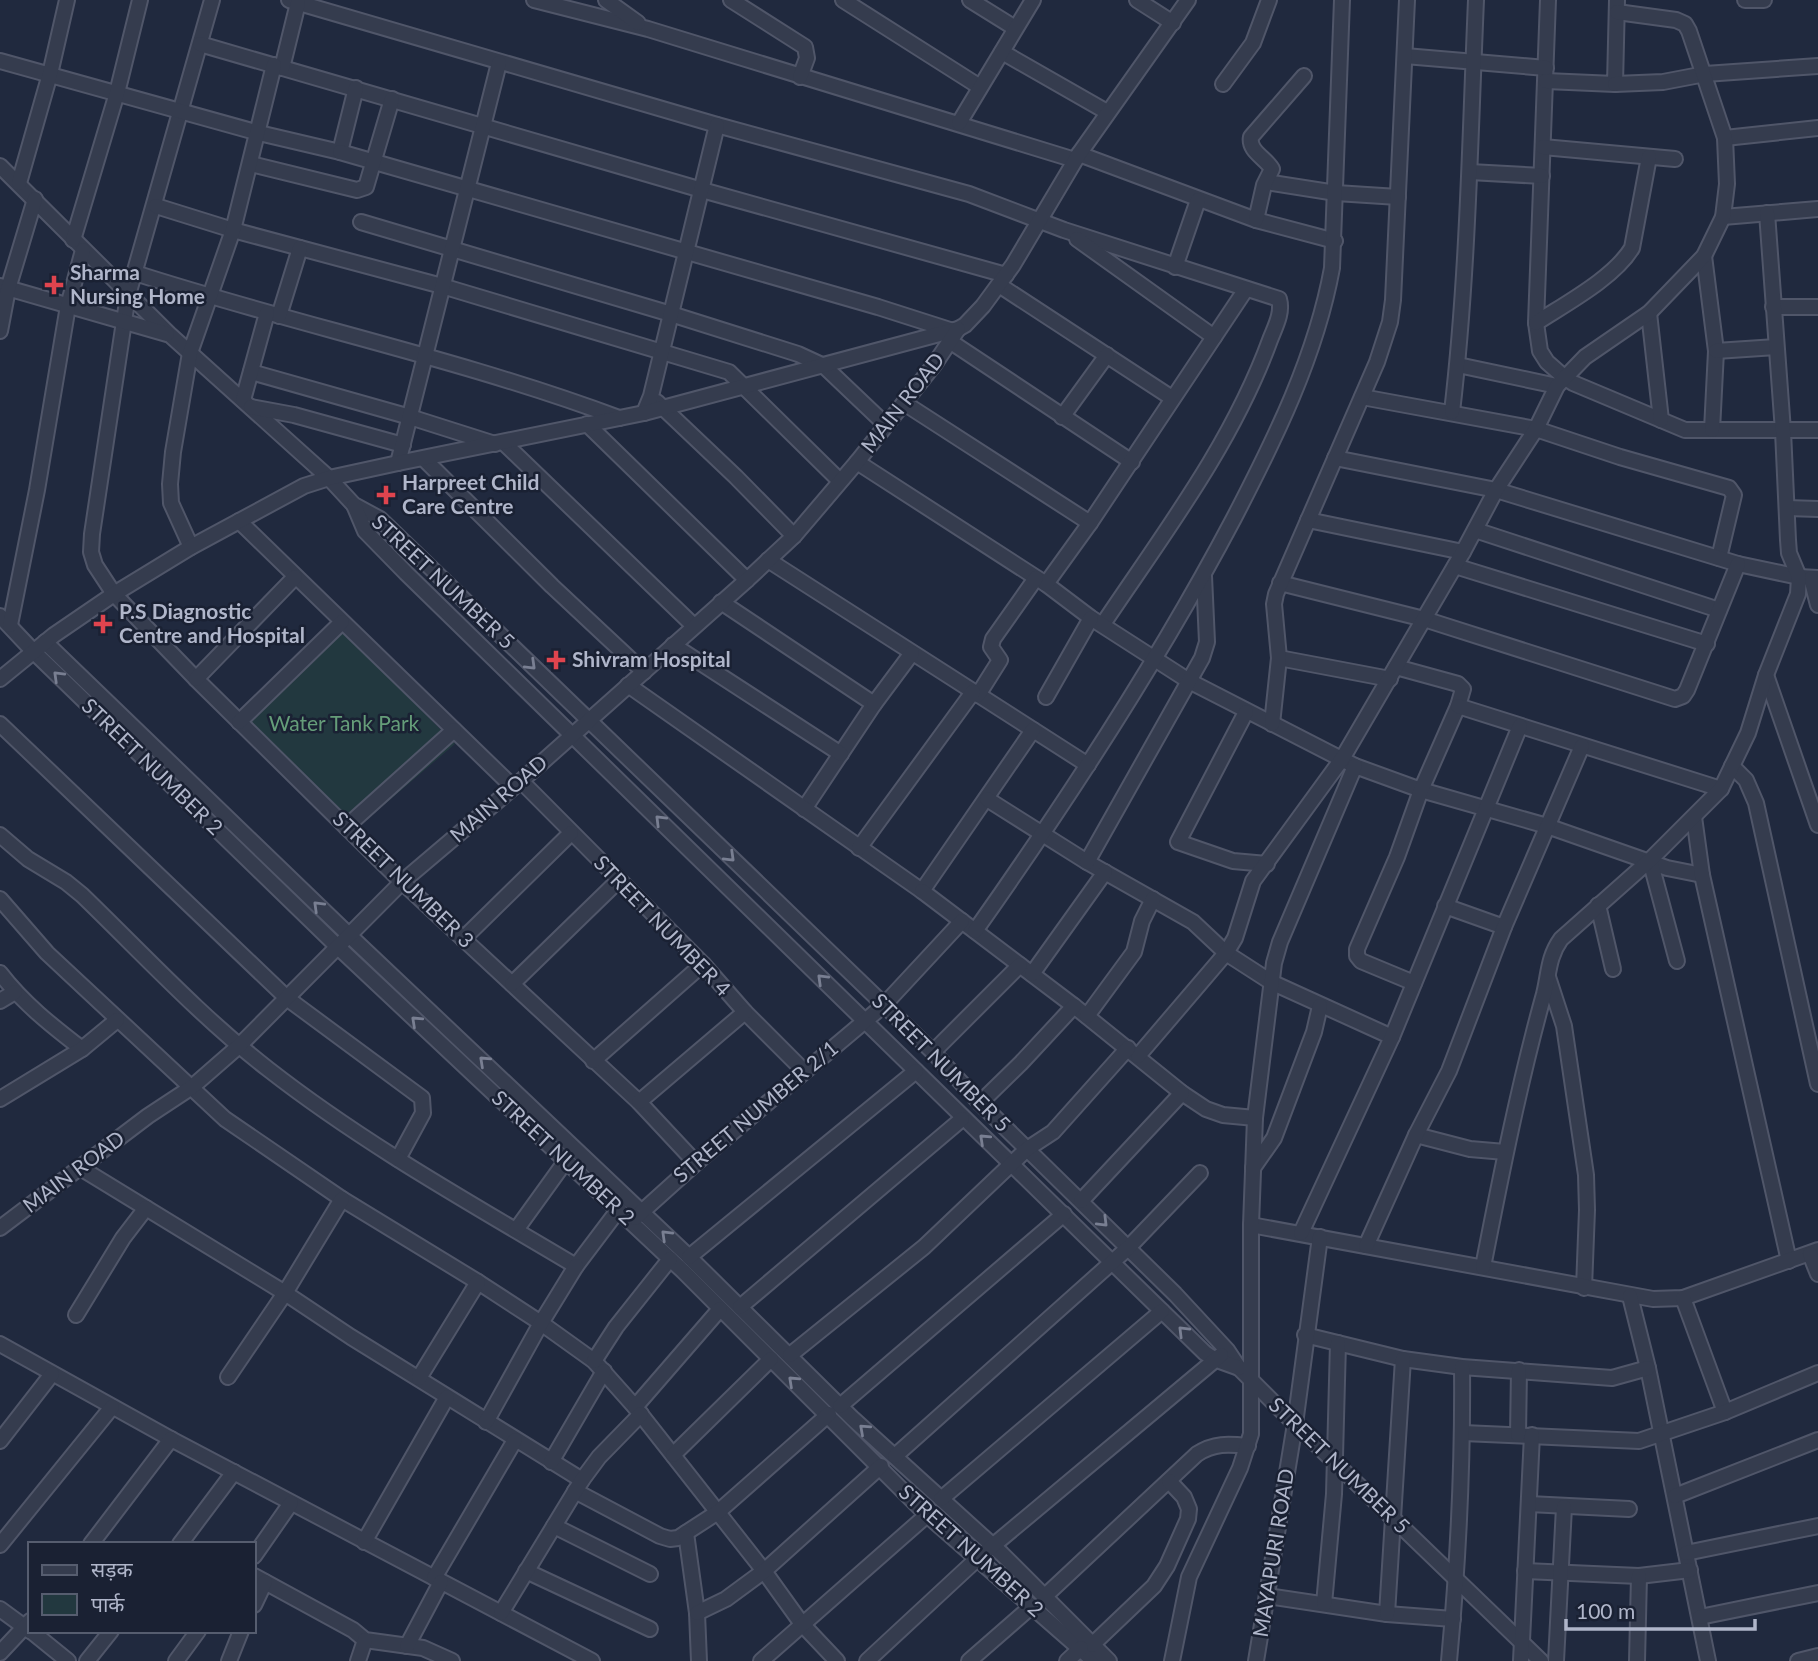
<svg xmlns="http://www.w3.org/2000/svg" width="1818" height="1661" font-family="Lato,'Noto Sans Devanagari',sans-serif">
<rect width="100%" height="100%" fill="#20293e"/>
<polygon fill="#22383f" points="343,632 455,744 357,828 273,747 250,720"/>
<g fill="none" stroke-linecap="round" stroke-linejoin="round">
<g stroke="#505669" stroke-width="18">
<g id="minor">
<polyline points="212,0 128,295 92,534 91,552 95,565 114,594 196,679 402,882 639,1102 696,1163"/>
<path d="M 289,0 L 717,125 L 969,194 L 1064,230 L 1279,299 C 1283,313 1275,327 1270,340 C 1232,444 1164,533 1103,624"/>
<polyline points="534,0 648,29 1075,160"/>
<polyline points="606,0 638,23"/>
<polyline points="731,0 805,47 807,58 800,77"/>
<polyline points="843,0 980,87"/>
<polyline points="970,0 1015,28"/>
<polyline points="1137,0 1173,23"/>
<polyline points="1548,0 1536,323 1540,351 1547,362 1564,377 1573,383 1685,430 1818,430"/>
<polyline points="1745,0 1764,0"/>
<polyline points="200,44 702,190 1006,275"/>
<polyline points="1002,52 1107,112"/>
<polyline points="1405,56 1546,68"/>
<polyline points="0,61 259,133 340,152 356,88"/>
<polyline points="282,68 298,3"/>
<polyline points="1546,81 1615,84 1617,0"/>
<polyline points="1223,84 1253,43 1269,0"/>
<polyline points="1615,84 1663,82 1705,74 1818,66"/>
<polyline points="959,123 1033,0"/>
<polyline points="1725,138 1818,128"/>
<polyline points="1543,147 1675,159"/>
<polyline points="340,152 878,307 953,331"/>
<polyline points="1079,154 1256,220 1335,241"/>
<polyline points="251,164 357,190 366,187 392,99"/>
<polyline points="0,166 169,334 329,478 354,505 380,519 933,1052 980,1103 1175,1294 1227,1350 1239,1368 1295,1424 1541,1661"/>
<polyline points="1470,172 1542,176"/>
<polyline points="1266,182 1336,193 1398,197"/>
<polyline points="19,183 50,74 67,0"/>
<polyline points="156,206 233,230 442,286 729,372 840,481"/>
<polyline points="1723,217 1818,209"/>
<path d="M 1256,220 L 1264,185 L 1272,169 C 1266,158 1248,151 1251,137 L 1304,76"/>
<polyline points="361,222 671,314 798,354 824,366 886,425"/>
<polyline points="73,240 117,93 140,0"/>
<polyline points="1704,256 1716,351 1712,430"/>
<polyline points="1175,267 1198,200"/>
<path d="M 135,273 C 296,325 461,359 619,418"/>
<polyline points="999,285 1172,398"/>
<polyline points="0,286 167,334"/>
<polyline points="1773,307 1818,307"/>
<polyline points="1649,313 1661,420"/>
<polyline points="279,316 300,248"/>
<path d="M 1536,323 C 1565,304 1614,278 1632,248 L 1649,157"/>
<polyline points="0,331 8,289 35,199"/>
<polyline points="1214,337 1246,289"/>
<polyline points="951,342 1132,462"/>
<polyline points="1716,351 1776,347"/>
<polyline points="1458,365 1557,386"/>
<polyline points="251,372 410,417 495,444"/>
<polyline points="1362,397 1536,429 1620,457 1729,488 1734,495 1719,558"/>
<polyline points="243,400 267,313"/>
<polyline points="657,402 736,477 794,536"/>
<polyline points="904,403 1090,523"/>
<polyline points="251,407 294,415 403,445"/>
<path d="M 1452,412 C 1468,275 1470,137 1476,0"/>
<polyline points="644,413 651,396 717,125"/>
<polyline points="1062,417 1107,355"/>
<polyline points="587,424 747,580"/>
<polyline points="504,443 694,626"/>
<polyline points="1335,458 1496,490 1738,564 1799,577 1818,578"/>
<polyline points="424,459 552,586 644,672"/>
<polyline points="857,462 1046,584 1091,618 1189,681 1355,766 1421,790 1547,826 1667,868 1702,875"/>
<polyline points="398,463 499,63"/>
<polyline points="354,505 365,531 406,573 1205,1353 1214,1359 1239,1368"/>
<polyline points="1787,508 1818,509"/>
<polyline points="1308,520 1463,552"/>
<polyline points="239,521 513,787"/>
<polyline points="1475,530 1719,610"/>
<polyline points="191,547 171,503 170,484 173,452 190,353 233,230 274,65"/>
<polyline points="768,560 1088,765"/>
<polyline points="1455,566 1707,644"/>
<polyline points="1811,578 1818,605"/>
<polyline points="1280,583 1424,619 1675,699 1683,696 1687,690 1738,564"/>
<polyline points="1046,584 1090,523 1214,337 1077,239"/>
<polyline points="721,602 874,704 804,809"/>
<polyline points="0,616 34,652 339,948 683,1271 927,1515 1094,1661"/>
<polyline points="10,625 37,490 68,306 83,250"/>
<polyline points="45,642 350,936 685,1253 852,1418 1002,1554 1109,1661"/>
<polyline points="673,645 841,754"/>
<polyline points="1279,658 1390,679"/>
<polyline points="1396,667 1458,684 1463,689 1458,706 1421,790 1397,857 1357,949 1357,956 1361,961 1414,983"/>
<polyline points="1766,675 1818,825"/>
<polyline points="0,679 54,635 114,594 191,547 304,486 329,478 398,463 644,413 958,329 965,325 983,306 1013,265 1079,154 1188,0"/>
<polyline points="196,679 295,577"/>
<polyline points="628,685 922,891 1033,730"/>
<polyline points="978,695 1000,660 991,647 993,639 1036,578"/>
<polyline points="1046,697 1091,618"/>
<polyline points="874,704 912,653"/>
<polyline points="1458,706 1721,789"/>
<polyline points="1246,712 1178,842 1233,861 1267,864"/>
<polyline points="239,722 342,622"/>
<polyline points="0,724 288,999 422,1098 423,1113 398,1159"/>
<polyline points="1272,724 1279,658 1274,604 1276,594 1377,362 1390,322 1393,300 1407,0"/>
<polyline points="1732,766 1746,780 1756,803 1818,1084"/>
<polyline points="521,781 703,964 745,1012 804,1071"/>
<polyline points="987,799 1087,862 1193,922 1226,953 1271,982 1392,1037"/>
<polyline points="1694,817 1702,875 1789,1261"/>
<polyline points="346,827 454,730"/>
<path d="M 0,835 L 28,859 L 66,882 L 82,895 C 143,954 201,1017 268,1069 C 364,1144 472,1204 576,1266 L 619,1209"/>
<polyline points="859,848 973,692"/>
<polyline points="1650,860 1677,961"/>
<polyline points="1087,862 1202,658 1207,642 1204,576"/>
<polyline points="922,891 1074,1006 1182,1093 1206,1109 1223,1115 1255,1118"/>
<polyline points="0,899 47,953 225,1119 342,1199 478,1282 541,1323 594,1361 635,1407 764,1571 802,1624 837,1661"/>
<polyline points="1598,905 1613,969"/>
<polyline points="1445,906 1504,927"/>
<path d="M 975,931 C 1069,798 1158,662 1234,518 C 1275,439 1316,356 1332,268 L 1342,0"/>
<polyline points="463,939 571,833"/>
<path d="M 0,973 C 23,1003 52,1026 82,1049"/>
<polyline points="1032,974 1105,872"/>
<polyline points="1548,977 1564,1026 1586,1175 1587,1210 1584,1288"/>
<polyline points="512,984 619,880"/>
<polyline points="0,1001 15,992"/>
<polyline points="1087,1016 1134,952 1142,921 1153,899"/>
<polyline points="933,1052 1020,965"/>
<polyline points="1138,1056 1226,953 1235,938 1253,881 1342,759 1463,552 1496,490 1536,429 1557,386 1585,357 1649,313 1704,256 1723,217 1727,184 1725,138 1689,31 1685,24 1676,20 1617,12"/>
<polyline points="593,1061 703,964"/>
<polyline points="0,1099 82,1049 117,1020"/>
<polyline points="639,1102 745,1012"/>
<polyline points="980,1103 1021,1063 1074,1006"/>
<polyline points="1416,1135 1470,1149 1505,1152"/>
<polyline points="79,1167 285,1293 351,1337 582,1480"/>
<polyline points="1253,1168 1274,1138 1314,1032 1320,1006"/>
<polyline points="1081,1201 1182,1093"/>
<polyline points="635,1218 696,1163 884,1005 962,921"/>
<polyline points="1251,1225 1653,1299 1683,1298 1818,1250"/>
<polyline points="0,1228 148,1116 192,1087 239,1046 402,882 521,781 747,580 794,536 857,462 934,365 958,329"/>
<polyline points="516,1230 565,1162"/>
<polyline points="1301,1233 1392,1037 1520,726"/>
<polyline points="1366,1246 1416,1135 1449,1071 1504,927 1582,746"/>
<polyline points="1810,1254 1818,1274"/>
<polyline points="689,1257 916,1071"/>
<path d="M 1483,1267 C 1501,1175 1519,1084 1544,994 C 1549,974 1548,957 1561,939 L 1650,860 L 1721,789 L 1748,733 L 1766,675 L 1798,594 L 1799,577 L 1789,553 L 1788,540 L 1783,431 L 1767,213"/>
<polyline points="1630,1296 1648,1368 1708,1661"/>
<polyline points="1683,1298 1725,1412"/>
<polyline points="740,1307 962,1119"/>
<polyline points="76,1315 123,1238 146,1208"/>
<polyline points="1305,1335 1403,1359 1462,1367 1612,1378 1648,1368"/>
<polyline points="0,1344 171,1439 592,1661"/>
<polyline points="790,1355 924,1247 1027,1149 1053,1132 1128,1048"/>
<polyline points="594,1361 616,1327 670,1259"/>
<polyline points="228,1377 285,1293 342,1199"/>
<polyline points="419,1378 478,1282"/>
<polyline points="840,1406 1064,1214"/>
<polyline points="635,1407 720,1309"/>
<polyline points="486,1422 541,1323 576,1266"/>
<polyline points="1463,1433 1639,1441 1725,1412 1818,1373"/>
<polyline points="1518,1435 1519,1370"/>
<polyline points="0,1441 52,1374"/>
<polyline points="673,1455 771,1359"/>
<polyline points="895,1456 1128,1248 1200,1173"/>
<polyline points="551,1462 604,1371"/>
<polyline points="575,1491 660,1536 670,1539 678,1538 718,1512 829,1414"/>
<polyline points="1675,1496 1818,1440"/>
<polyline points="941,1499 1162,1311"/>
<polyline points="1529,1504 1629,1509"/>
<polyline points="554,1526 650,1574"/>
<polyline points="686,1533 697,1613 699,1661"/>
<polyline points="364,1542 447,1397"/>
<polyline points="91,1544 171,1439"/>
<polyline points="180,1544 234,1472"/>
<polyline points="0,1545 112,1407"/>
<polyline points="1686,1553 1818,1526"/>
<polyline points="254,1556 291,1503"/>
<polyline points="526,1571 650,1629"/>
<polyline points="1525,1571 1639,1576 1690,1570"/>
<polyline points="254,1576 353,1630 365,1640 423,1648 452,1661"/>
<polyline points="434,1578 515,1440"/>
<polyline points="1267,1596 1387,1614 1453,1619"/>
<path d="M 1044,1597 L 1197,1454 C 1214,1443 1228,1444 1248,1446"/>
<polyline points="1324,1604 1334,1494 1338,1343"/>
<polyline points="254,1605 265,1582"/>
<polyline points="0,1609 30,1631"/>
<polyline points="501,1613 582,1480 599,1457 641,1414"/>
<polyline points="697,1613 726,1599 764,1571 881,1466"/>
<polyline points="1387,1614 1403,1359"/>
<polyline points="1700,1617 1818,1593"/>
<polyline points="31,1631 68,1661"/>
<polyline points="1092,1645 1154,1586 1167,1566 1188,1519 1189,1509 1184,1497 1169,1481"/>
<polyline points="407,1646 441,1582"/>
<polyline points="0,1653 30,1621"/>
<polyline points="87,1661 111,1631"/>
<polyline points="176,1661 198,1631"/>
<polyline points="229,1661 241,1631"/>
<polyline points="358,1661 365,1640"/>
<polyline points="761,1661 927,1515"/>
<polyline points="867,1661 977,1559 1221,1355"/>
<polyline points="969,1661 1032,1606"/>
<polyline points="1067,1661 1081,1648"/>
<polyline points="1172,1661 1189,1577 1240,1468 1251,1434 1251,1225 1255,1118 1274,963 1280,942 1355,766"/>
<polyline points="1256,1661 1295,1424 1320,1237"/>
<path d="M 1449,1661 C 1458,1564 1463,1465 1462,1367"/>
<polyline points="1521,1661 1532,1435"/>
<polyline points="1556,1661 1564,1507"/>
<polyline points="1637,1661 1639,1576"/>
<polyline points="1798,1661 1818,1656"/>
</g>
</g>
<use href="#minor" stroke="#353c4e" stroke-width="14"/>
</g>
<defs><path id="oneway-chevron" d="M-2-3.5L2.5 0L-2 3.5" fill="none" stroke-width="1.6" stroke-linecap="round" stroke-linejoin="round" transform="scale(1.75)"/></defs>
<g stroke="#797f92">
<use href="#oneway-chevron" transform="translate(531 665) rotate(44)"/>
<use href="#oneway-chevron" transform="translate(58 676) rotate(-136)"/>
<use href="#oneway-chevron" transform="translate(660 820) rotate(-135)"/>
<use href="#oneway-chevron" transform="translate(730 857) rotate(44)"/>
<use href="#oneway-chevron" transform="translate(318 906) rotate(-136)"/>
<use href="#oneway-chevron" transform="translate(822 979) rotate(-136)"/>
<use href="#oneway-chevron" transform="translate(416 1021) rotate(-137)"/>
<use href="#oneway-chevron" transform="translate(484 1061) rotate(-137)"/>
<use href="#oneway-chevron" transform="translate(984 1139) rotate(-137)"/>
<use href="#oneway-chevron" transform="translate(1103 1222) rotate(45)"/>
<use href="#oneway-chevron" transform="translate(666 1235) rotate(-136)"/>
<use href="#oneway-chevron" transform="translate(1183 1331) rotate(-135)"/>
<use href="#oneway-chevron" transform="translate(793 1381) rotate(-137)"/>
<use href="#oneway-chevron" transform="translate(864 1429) rotate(-138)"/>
</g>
<g fill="#e0444e" stroke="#1a2133" stroke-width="2.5">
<path d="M50.5 274.5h7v7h7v7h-7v7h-7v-7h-7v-7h7z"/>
<path d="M382.5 484.5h7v7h7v7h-7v7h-7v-7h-7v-7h7z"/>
<path d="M99.5 613.5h7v7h7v7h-7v7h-7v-7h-7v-7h7z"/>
<path d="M552.5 649.5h7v7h7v7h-7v7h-7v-7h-7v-7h7z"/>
</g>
<g text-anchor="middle" stroke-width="5" stroke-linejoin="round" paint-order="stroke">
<g font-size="21" font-weight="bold" fill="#b0b6ca" stroke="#1a2133" text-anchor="start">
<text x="70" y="280">Sharma<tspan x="70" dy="24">Nursing Home</tspan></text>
<text x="402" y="490">Harpreet Child<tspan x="402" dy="24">Care Centre</tspan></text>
<text x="119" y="619">P.S Diagnostic<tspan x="119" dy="24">Centre and Hospital</tspan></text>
<text x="572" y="667">Shivram Hospital</text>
</g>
<g font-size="21" fill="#b0b6ca" stroke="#1a2133">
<text transform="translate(903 403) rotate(-52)" y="7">MAIN ROAD</text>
<text transform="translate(443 582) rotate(43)" y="7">STREET NUMBER 5</text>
<text transform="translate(152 767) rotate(44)" y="7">STREET NUMBER 2</text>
<text transform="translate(499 799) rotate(-41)" y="7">MAIN ROAD</text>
<text transform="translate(403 880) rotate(44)" y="7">STREET NUMBER 3</text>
<text transform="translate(662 926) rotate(46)" y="7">STREET NUMBER 4</text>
<text transform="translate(941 1063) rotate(45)" y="7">STREET NUMBER 5</text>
<text transform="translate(756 1112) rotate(-40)" y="7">STREET NUMBER 2/1</text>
<text transform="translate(563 1158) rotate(43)" y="7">STREET NUMBER 2</text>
<text transform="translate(74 1172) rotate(-37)" y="7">MAIN ROAD</text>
<text transform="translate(1339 1466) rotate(44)" y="7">STREET NUMBER 5</text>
<text transform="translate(971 1551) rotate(42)" y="7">STREET NUMBER 2</text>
<text transform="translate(1274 1553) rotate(-81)" y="7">MAYAPURI ROAD</text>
</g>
<g font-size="21" fill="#659d79" stroke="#1a2133">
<text x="344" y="731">Water Tank Park</text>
</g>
</g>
<rect x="28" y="1542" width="228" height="91" fill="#1a2133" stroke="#565d6f" stroke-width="2"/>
<rect x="42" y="1565" width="35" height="10" fill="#353c4e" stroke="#565d6f" stroke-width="2"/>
<text x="91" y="1577" font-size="21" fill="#b0b6ca">सड़क</text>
<rect x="42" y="1594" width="35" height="21" fill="#22383f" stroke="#565d6f" stroke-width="2"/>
<text x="91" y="1612" font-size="21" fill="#b0b6ca">पार्क</text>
<path d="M1566 1619v10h189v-10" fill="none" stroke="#b0b6ca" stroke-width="3.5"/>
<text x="1576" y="1619" font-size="21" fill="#b0b6ca" stroke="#1a2133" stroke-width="5" paint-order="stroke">100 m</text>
</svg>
